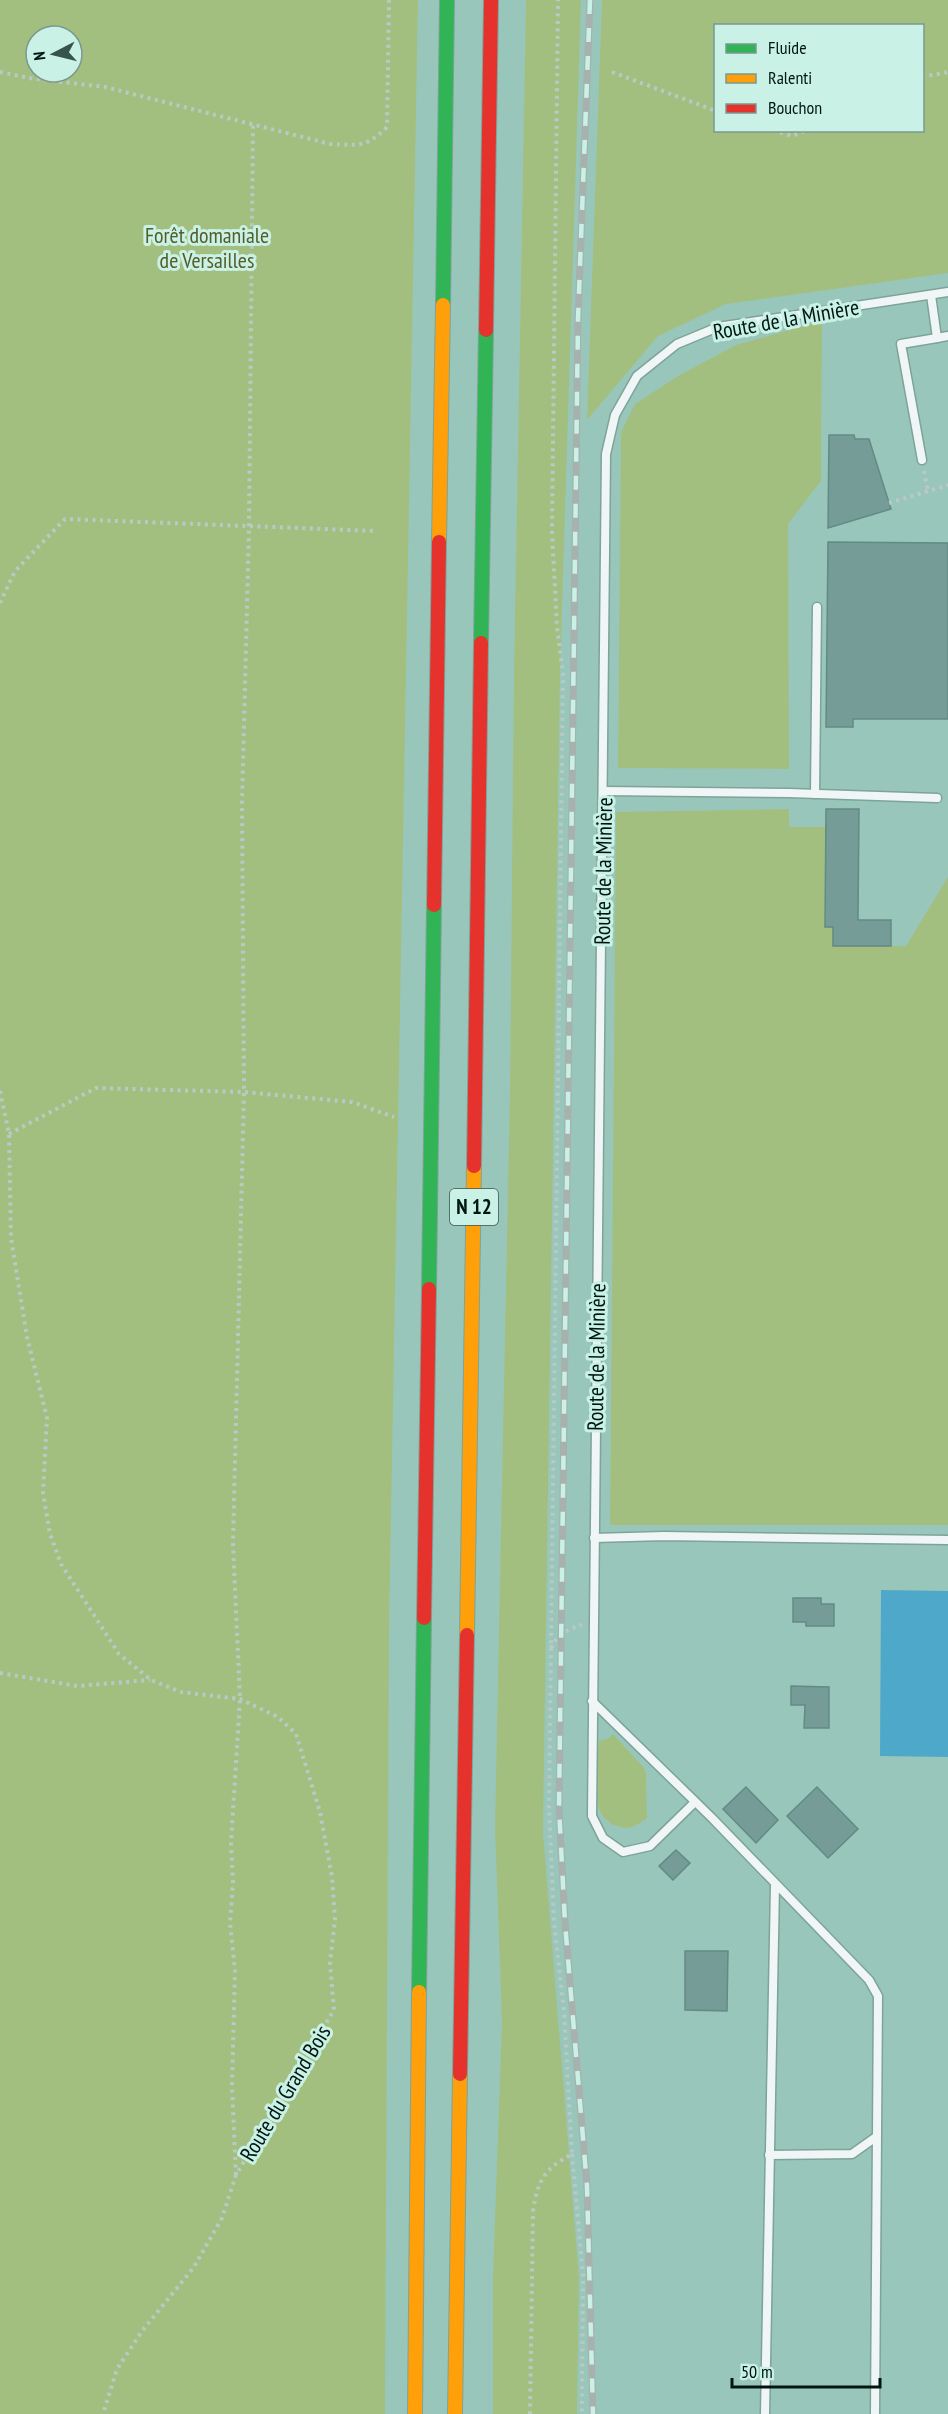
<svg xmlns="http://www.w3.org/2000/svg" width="948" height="2414" font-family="'PT Sans Narrow',sans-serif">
<rect width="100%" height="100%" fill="#99c6ba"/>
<g fill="#a3bf80" fill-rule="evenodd">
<path d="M 0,0 L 418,0 L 389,1629 L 385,2414 L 0,2414 ZM 36,36 L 72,36 L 72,72 L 36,72 Z"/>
<polygon points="526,0 581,0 560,674 543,1832 579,2277 577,2414 493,2414 493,2275 502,2022 495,1828 510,1088 514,671"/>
<path d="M 602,0 L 948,0 L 948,273 L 726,304 L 658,336 L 587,420 ZM 716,26 L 922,26 L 922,130 L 716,130 Z"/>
<polygon points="822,321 821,481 788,524 789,769 618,768 621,432 635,404 678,376 736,345"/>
<polygon points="789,809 789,827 826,827 825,927 833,927 833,946 906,946 948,877 948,1525 610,1525 616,812"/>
<path d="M 613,1734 L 644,1768 L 646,1774 L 647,1818 C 638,1825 629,1831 617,1826 C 610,1824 603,1818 600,1811 C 594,1799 598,1756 599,1741 L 609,1738 Z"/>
</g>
<polygon fill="#4da8ca" points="881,1590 948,1591 948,1757 880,1756"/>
<g fill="#759c97" stroke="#618b85" stroke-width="1.5">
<polygon points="829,435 854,435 855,439 869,439 891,509 828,528"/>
<polygon points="828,542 948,543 948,719 853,719 853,727 826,727"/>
<polygon points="826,809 859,809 858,920 891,920 891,946 833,946 833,927 825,927"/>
<polygon points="793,1598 821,1598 821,1604 834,1604 834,1626 806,1626 806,1622 793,1622"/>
<polygon points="791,1686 829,1687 829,1728 804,1728 805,1705 791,1705"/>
<polygon points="746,1787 778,1820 756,1843 723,1809"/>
<polygon points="817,1787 858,1829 828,1858 787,1816"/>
<polygon points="676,1850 690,1863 673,1880 659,1866"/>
<polygon points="685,1951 728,1951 727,2011 685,2010"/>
</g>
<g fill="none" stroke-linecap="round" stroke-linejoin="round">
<g stroke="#7ea399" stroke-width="11">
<g id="lane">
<polyline points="937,338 948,336"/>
<polyline points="922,460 901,344 937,338 931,295"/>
<polyline points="604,791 789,793 937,798"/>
<polyline points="815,794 817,607"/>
<polyline points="594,1538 664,1536 948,1540"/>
<polyline points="592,1701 712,1818 869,1980 878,1996 875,2414"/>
<polyline points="695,1802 650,1846 623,1852 603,1838 592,1816 606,454 615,415 637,376 677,344 718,327 948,292"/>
<polyline points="769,2155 852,2154 876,2137"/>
<polyline points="765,2414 775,1885"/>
</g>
</g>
<g stroke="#7ea399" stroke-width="16">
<g id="fast">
<polyline points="443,305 447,0"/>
<polyline points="481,643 486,330"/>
<polyline points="429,1289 434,905"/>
<polyline points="419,1992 424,1618"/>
</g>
</g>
<g stroke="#7ea399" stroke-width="16">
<g id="slow">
<polyline points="439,542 443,305"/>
<polyline points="467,1635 474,1166"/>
<polyline points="415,2414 419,1992"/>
<polyline points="455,2414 460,2074"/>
</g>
</g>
<g stroke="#7ea399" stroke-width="16">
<g id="jam">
<polyline points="486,330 491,0"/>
<polyline points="434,905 439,542"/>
<polyline points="474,1166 481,643"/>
<polyline points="424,1618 429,1289"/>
<polyline points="460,2074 467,1635"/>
</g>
</g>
<g stroke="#bbc9c5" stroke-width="4" stroke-dasharray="3 4.5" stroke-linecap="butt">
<path d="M 0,72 L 29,78 L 105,87 L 330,144 C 359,145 366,148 387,127 L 389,0"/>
<polyline points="612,72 716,111"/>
<polyline points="922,77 948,72"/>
<polyline points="773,130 792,136 807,130"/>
<polyline points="924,471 928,490"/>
<polyline points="889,503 948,485"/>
<polyline points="0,603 15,571 65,519 376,531"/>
<polyline points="0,1091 9,1134 11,1238 27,1337 47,1418 43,1493 50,1534 61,1564 119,1654 151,1680 181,1692 240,1699 278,1717 296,1734 320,1812 332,1877 335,1920 330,1963 334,2010 236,2175 222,2218 194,2267 142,2331 117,2369 103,2414"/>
<polyline points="9,1134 96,1088 244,1092 352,1102 394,1117"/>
<path d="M 551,1648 C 557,1635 568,1629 582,1625"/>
<polyline points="0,1673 77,1686 150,1680"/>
<polyline points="572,2154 583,2274 582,2414"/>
<polyline points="236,2175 232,2086 235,1971 230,1923 233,1883 231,1843 240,1699 233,1544 244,1092 242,805 249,528 253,125"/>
<path d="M 530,2414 L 533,2211 C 538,2180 544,2169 572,2154 L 564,2012 L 554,1922 L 549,1807 L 563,673 L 557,627 L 552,531 L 558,0"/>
</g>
<use href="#lane" stroke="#f0f6f5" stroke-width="8"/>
<use href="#fast" stroke="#30b455" stroke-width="14"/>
<use href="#slow" stroke="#ff9f0a" stroke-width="14"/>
<use href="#jam" stroke="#e5322d" stroke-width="14"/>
<g stroke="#a7b1ae" stroke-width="7">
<polyline id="rail" points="590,0 578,319 559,1808 565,1923 587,2186 593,2414"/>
</g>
<use href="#rail" stroke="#c9f1e5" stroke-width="4.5" stroke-dasharray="14" stroke-linecap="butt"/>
</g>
<g text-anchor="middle" stroke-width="6" stroke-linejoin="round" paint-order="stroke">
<rect fill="#c9f1e5" stroke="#3c5850" stroke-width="1.5" x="450" y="1189" width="48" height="36" rx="4.5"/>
<g font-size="21" font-weight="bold" fill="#001610">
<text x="474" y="1214">N 12</text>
</g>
<g font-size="22" fill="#565d29" stroke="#c9f1e5">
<text x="207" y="243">Forêt domaniale<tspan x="207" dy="25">de Versailles</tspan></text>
</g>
<g font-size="22" fill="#001610" stroke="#c9f1e5">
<text transform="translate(786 319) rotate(-10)" y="8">Route de la Minière</text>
<text transform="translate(603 871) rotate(-89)" y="8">Route de la Minière</text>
<text transform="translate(596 1357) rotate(-89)" y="8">Route de la Minière</text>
<text transform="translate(285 2093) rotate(-59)" y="8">Route du Grand Bois</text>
</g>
</g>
<rect x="714" y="24" width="210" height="108" fill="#c9f1e5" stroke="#799990" stroke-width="1.5"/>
<rect x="726" y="44" width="30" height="9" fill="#30b455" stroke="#799990" stroke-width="1.5"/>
<text x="768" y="54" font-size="18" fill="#001610">Fluide</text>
<rect x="726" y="74" width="30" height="9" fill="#ff9f0a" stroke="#799990" stroke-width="1.5"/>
<text x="768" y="84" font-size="18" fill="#001610">Ralenti</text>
<rect x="726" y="104" width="30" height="9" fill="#e5322d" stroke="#799990" stroke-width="1.5"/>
<text x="768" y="114" font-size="18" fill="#001610">Bouchon</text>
<g transform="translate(54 54) rotate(263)"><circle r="28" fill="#c9f1e5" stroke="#799990" stroke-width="1.5"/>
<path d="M0-4.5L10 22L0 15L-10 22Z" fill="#36544c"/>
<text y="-9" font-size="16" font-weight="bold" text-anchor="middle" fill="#001610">N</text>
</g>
<path d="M732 2378v9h148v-9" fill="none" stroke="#001610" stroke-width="3"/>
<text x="741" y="2378" font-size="18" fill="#001610" stroke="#c9f1e5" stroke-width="4.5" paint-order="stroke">50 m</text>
</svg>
